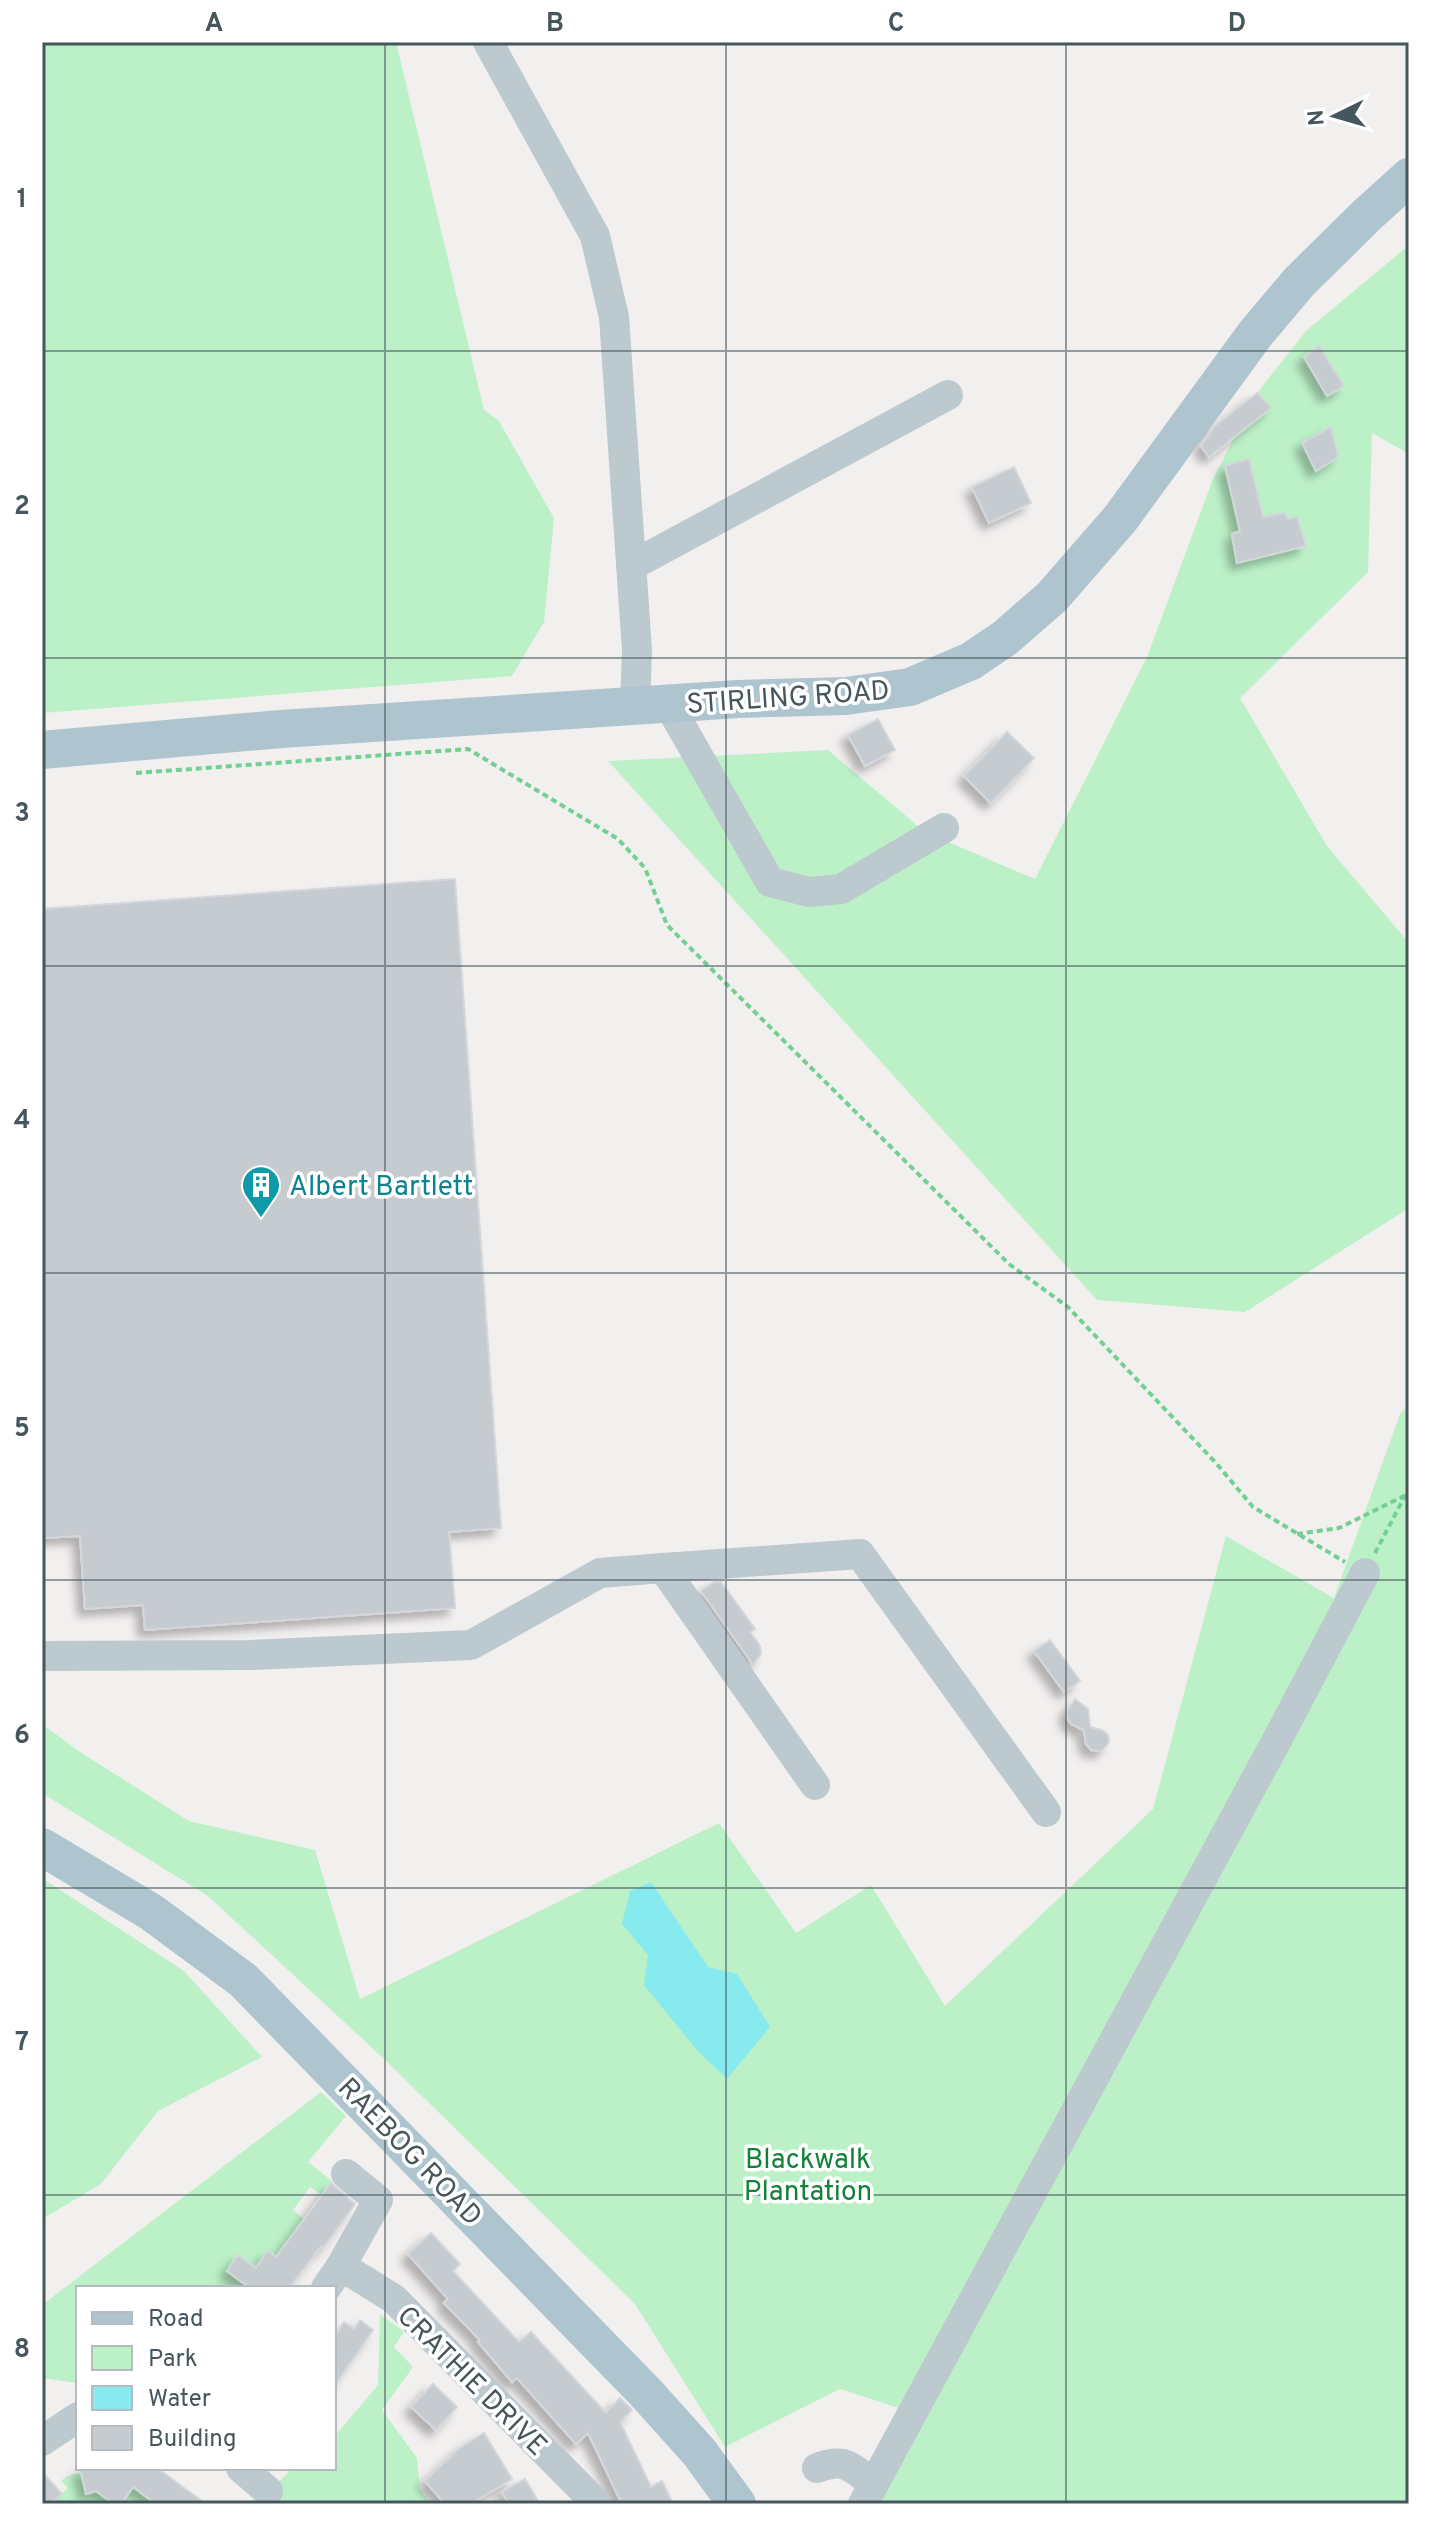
<svg xmlns="http://www.w3.org/2000/svg" width="1451" height="2546" font-family="Overpass,sans-serif">
<defs>
<filter id="shadow"><feDropShadow dx="-7" dy="7" stdDeviation="4" flood-color="#0004"/></filter>
</defs>
<rect width="100%" height="100%" fill="#f2efef"/>
<g fill="#bcf1c8">
<polygon points="52,42 396,42 484,410 499,421 554,518 544,622 512,676 42,713 42,45"/>
<polygon points="1409,245 1409,454 1372,433 1368,572 1240,698 1327,846 1409,943 1409,1208 1245,1312 1097,1300 608,761 828,750 925,832 1035,879 1147,657 1213,479 1257,393 1306,331"/>
<polygon points="1409,1403 1409,2504 847,2504 899,2408 840,2389 725,2447 635,2304 382,2057 208,1896 42,1793 42,1724 80,1752 189,1821 315,1850 360,1999 719,1823 796,1933 871,1885 945,2006 1153,1809 1226,1536 1334,1598 1400,1414"/>
<polygon points="42,1878 184,1971 262,2057 158,2111 101,2184 42,2219"/>
<polygon points="321,2092 346,2116 308,2162 332,2181 322,2195 310,2187 293,2210 304,2219 276,2257 268,2252 255,2267 238,2256 246,2285 243,2288 78,2288 78,2383 42,2378 42,2305"/>
<path d="M 380,2314 L 404,2332 L 394,2347 L 413,2367 L 382,2410 L 417,2458 L 420,2489 L 430,2504 L 249,2504 C 262,2488 278,2488 291,2468 L 334,2468 L 334,2437 L 378,2385 Z"/>
<polygon points="113,2468 125,2482 156,2504 50,2504 68,2488 61,2481 67,2476 81,2472 86,2493"/>
</g>
<polygon fill="#87eaef" points="651,1882 708,1967 737,1974 770,2027 727,2079 695,2048 644,1985 648,1955 622,1924 630,1891"/>
<g fill="#c6cbcf" stroke="#d3d6db" stroke-width="2" filter="url(#shadow)">
<polygon points="1319,346 1344,386 1327,396 1304,357"/>
<polygon points="1257,393 1271,408 1209,457 1201,446 1215,426"/>
<polygon points="1331,427 1338,457 1316,471 1302,443"/>
<polygon points="1249,459 1263,517 1285,513 1288,519 1297,517 1306,546 1237,563 1232,534 1240,531 1225,466"/>
<polygon points="1014,467 1031,503 989,523 972,487"/>
<polygon points="878,719 895,750 865,766 848,735"/>
<polygon points="1007,732 1034,758 991,803 964,776"/>
<polygon points="455,879 501,1528 449,1532 455,1608 145,1630 143,1605 85,1609 80,1536 42,1538 42,909"/>
<polygon points="714,1582 721,1582 755,1629 750,1632 760,1646 761,1654 754,1663 752,1663 701,1591"/>
<polygon points="1050,1640 1080,1681 1064,1692 1034,1651"/>
<polygon points="1075,1699 1088,1709 1090,1727 1102,1730 1108,1735 1109,1742 1102,1751 1091,1750 1086,1744 1084,1730 1071,1724 1067,1718 1067,1711"/>
<polygon points="331,2183 355,2204 323,2248 321,2246 289,2288 250,2288 227,2271 238,2255 256,2268 268,2251 276,2257"/>
<polygon points="431,2233 460,2264 453,2271 519,2342 531,2332 606,2413 620,2398 632,2410 620,2422 651,2487 662,2481 673,2504 618,2504 621,2502 588,2433 576,2444 517,2378 512,2382 478,2342 480,2340 444,2303 448,2299 408,2254"/>
<polygon points="360,2320 373,2330 334,2386 334,2337 344,2322 354,2329"/>
<polygon points="433,2384 457,2407 436,2430 411,2407"/>
<polygon points="484,2433 512,2479 470,2504 445,2504 425,2481 460,2448"/>
<polygon points="80,2468 157,2468 206,2504 156,2504 133,2487 121,2504 114,2504 96,2491 86,2494"/>
<polygon points="42,2472 62,2494 50,2504 42,2504"/>
<polygon points="525,2479 540,2504 509,2504 502,2492"/>
</g>
<g fill="none" stroke-linecap="round" stroke-linejoin="round">
<g stroke="#72d093" stroke-width="4" stroke-dasharray="6 4" stroke-linecap="butt">
<polyline points="136,773 468,749 618,839 645,868 667,925 1009,1264 1068,1307 1216,1463 1253,1507 1345,1562"/>
<polyline points="1297,1534 1339,1528 1404,1496"/>
<polyline points="1375,1553 1409,1488"/>
</g>
<g stroke="#bcc9cf" stroke-width="30">
<polyline points="488,42 595,236 614,317 637,650 635,707"/>
<polyline points="631,566 948,395"/>
<polyline points="669,705 770,882 809,892 841,889 944,828"/>
<polyline points="663,1568 860,1554 1046,1812"/>
<polyline points="42,1656 251,1655 471,1645 600,1573 663,1568 815,1785"/>
<polyline points="341,2266 394,2299 597,2504"/>
<polyline points="326,2288 341,2266 378,2200 346,2174"/>
<polyline points="42,2441 78,2417"/>
<polyline points="241,2468 268,2491"/>
<path d="M 817,2468 C 846,2457 850,2467 874,2484"/>
<polyline points="863,2504 1277,1740 1365,1573"/>
</g>
<g stroke="#aec4cf" stroke-width="38">
<polyline points="42,750 281,729 738,699 846,696 910,687 971,661 1005,638 1052,597 1120,519 1256,333 1299,282 1367,215 1409,177"/>
<polyline points="42,1847 151,1912 243,1980 646,2393 699,2452 737,2504"/>
</g>
</g>
<path fill="none" stroke="#46565d" stroke-width="2" stroke-opacity="0.55" d="M 385,42 L 385,2504M 726,42 L 726,2504M 1066,42 L 1066,2504M 42,351 L 1409,351M 42,658 L 1409,658M 42,966 L 1409,966M 42,1273 L 1409,1273M 42,1580 L 1409,1580M 42,1888 L 1409,1888M 42,2195 L 1409,2195"/>
<defs>
<g id="building-pin" transform="scale(2)"><path d="M0 17L-7.5 6A9.5 9.5 0 1 1 7.5 6Z" fill="#0f9aa8" stroke="#fff"/><path d="M-4-6H4V6H1V3H-1V6H-4ZM-2.5-4.3h1.7v1.8h-1.7ZM.8-4.3h1.7v1.8H.8ZM-2.5-1h1.7V.8h-1.7ZM.8-1h1.7V.8H.8Z" fill="#fff"/></g>
</defs>
<g fill-rule="evenodd">
<use href="#building-pin" x="261" y="1185"/>
</g>
<g text-anchor="middle" stroke-width="7" stroke-linejoin="round" paint-order="stroke">
<g font-size="28" fill="#46565d" stroke="#fff">
<text transform="translate(788 696) rotate(-4)" y="10">STIRLING ROAD</text>
<text transform="translate(411 2151) rotate(46)" y="10">RAEBOG ROAD</text>
<text transform="translate(473 2380) rotate(45)" y="10">CRATHIE DRIVE</text>
</g>
<g font-size="28" fill="#0d838f" stroke="#fff" text-anchor="start">
<text x="289" y="1195">Albert Bartlett</text>
</g>
<g font-size="28" fill="#138239" stroke="#fff">
<text x="808" y="2168">Blackwalk<tspan x="808" dy="32">Plantation</tspan></text>
</g>
</g>
<rect width="1451" height="2546" fill="none" stroke="#ffffff" stroke-width="88"/>
<rect x="76" y="2286" width="260" height="184" fill="#ffffff" stroke="#b5bbbe" stroke-width="2"/>
<rect x="92" y="2312" width="40" height="12" fill="#aec4cf" stroke="#b5bbbe" stroke-width="2"/>
<text x="148" y="2326" font-size="24" fill="#46565d">Road</text>
<rect x="92" y="2346" width="40" height="24" fill="#bcf1c8" stroke="#b5bbbe" stroke-width="2"/>
<text x="148" y="2366" font-size="24" fill="#46565d">Park</text>
<rect x="92" y="2386" width="40" height="24" fill="#87eaef" stroke="#b5bbbe" stroke-width="2"/>
<text x="148" y="2406" font-size="24" fill="#46565d">Water</text>
<rect x="92" y="2426" width="40" height="24" fill="#c6cbcf" stroke="#b5bbbe" stroke-width="2"/>
<text x="148" y="2446" font-size="24" fill="#46565d">Building</text>
<g transform="translate(1335 116) rotate(265)" stroke="#ffffff" stroke-width="6" paint-order="stroke">
<path d="M0-6L14 30L0 20L-14 30Z" fill="#46565d"/>
<text y="-12" font-size="22" font-weight="bold" text-anchor="middle" fill="#46565d">N</text>
</g>
<rect x="44" y="44" width="1363" height="2458" fill="none" stroke="#46565d" stroke-width="3"/>
<g font-size="26" text-anchor="middle" font-weight="bold" fill="#46565d">
<text x="214" y="31">A</text>
<text x="555" y="31">B</text>
<text x="896" y="31">C</text>
<text x="1237" y="31">D</text>
<text x="22" y="207">1</text>
<text x="22" y="514">2</text>
<text x="22" y="821">3</text>
<text x="22" y="1128">4</text>
<text x="22" y="1436">5</text>
<text x="22" y="1743">6</text>
<text x="22" y="2050">7</text>
<text x="22" y="2357">8</text>
</g>
</svg>
